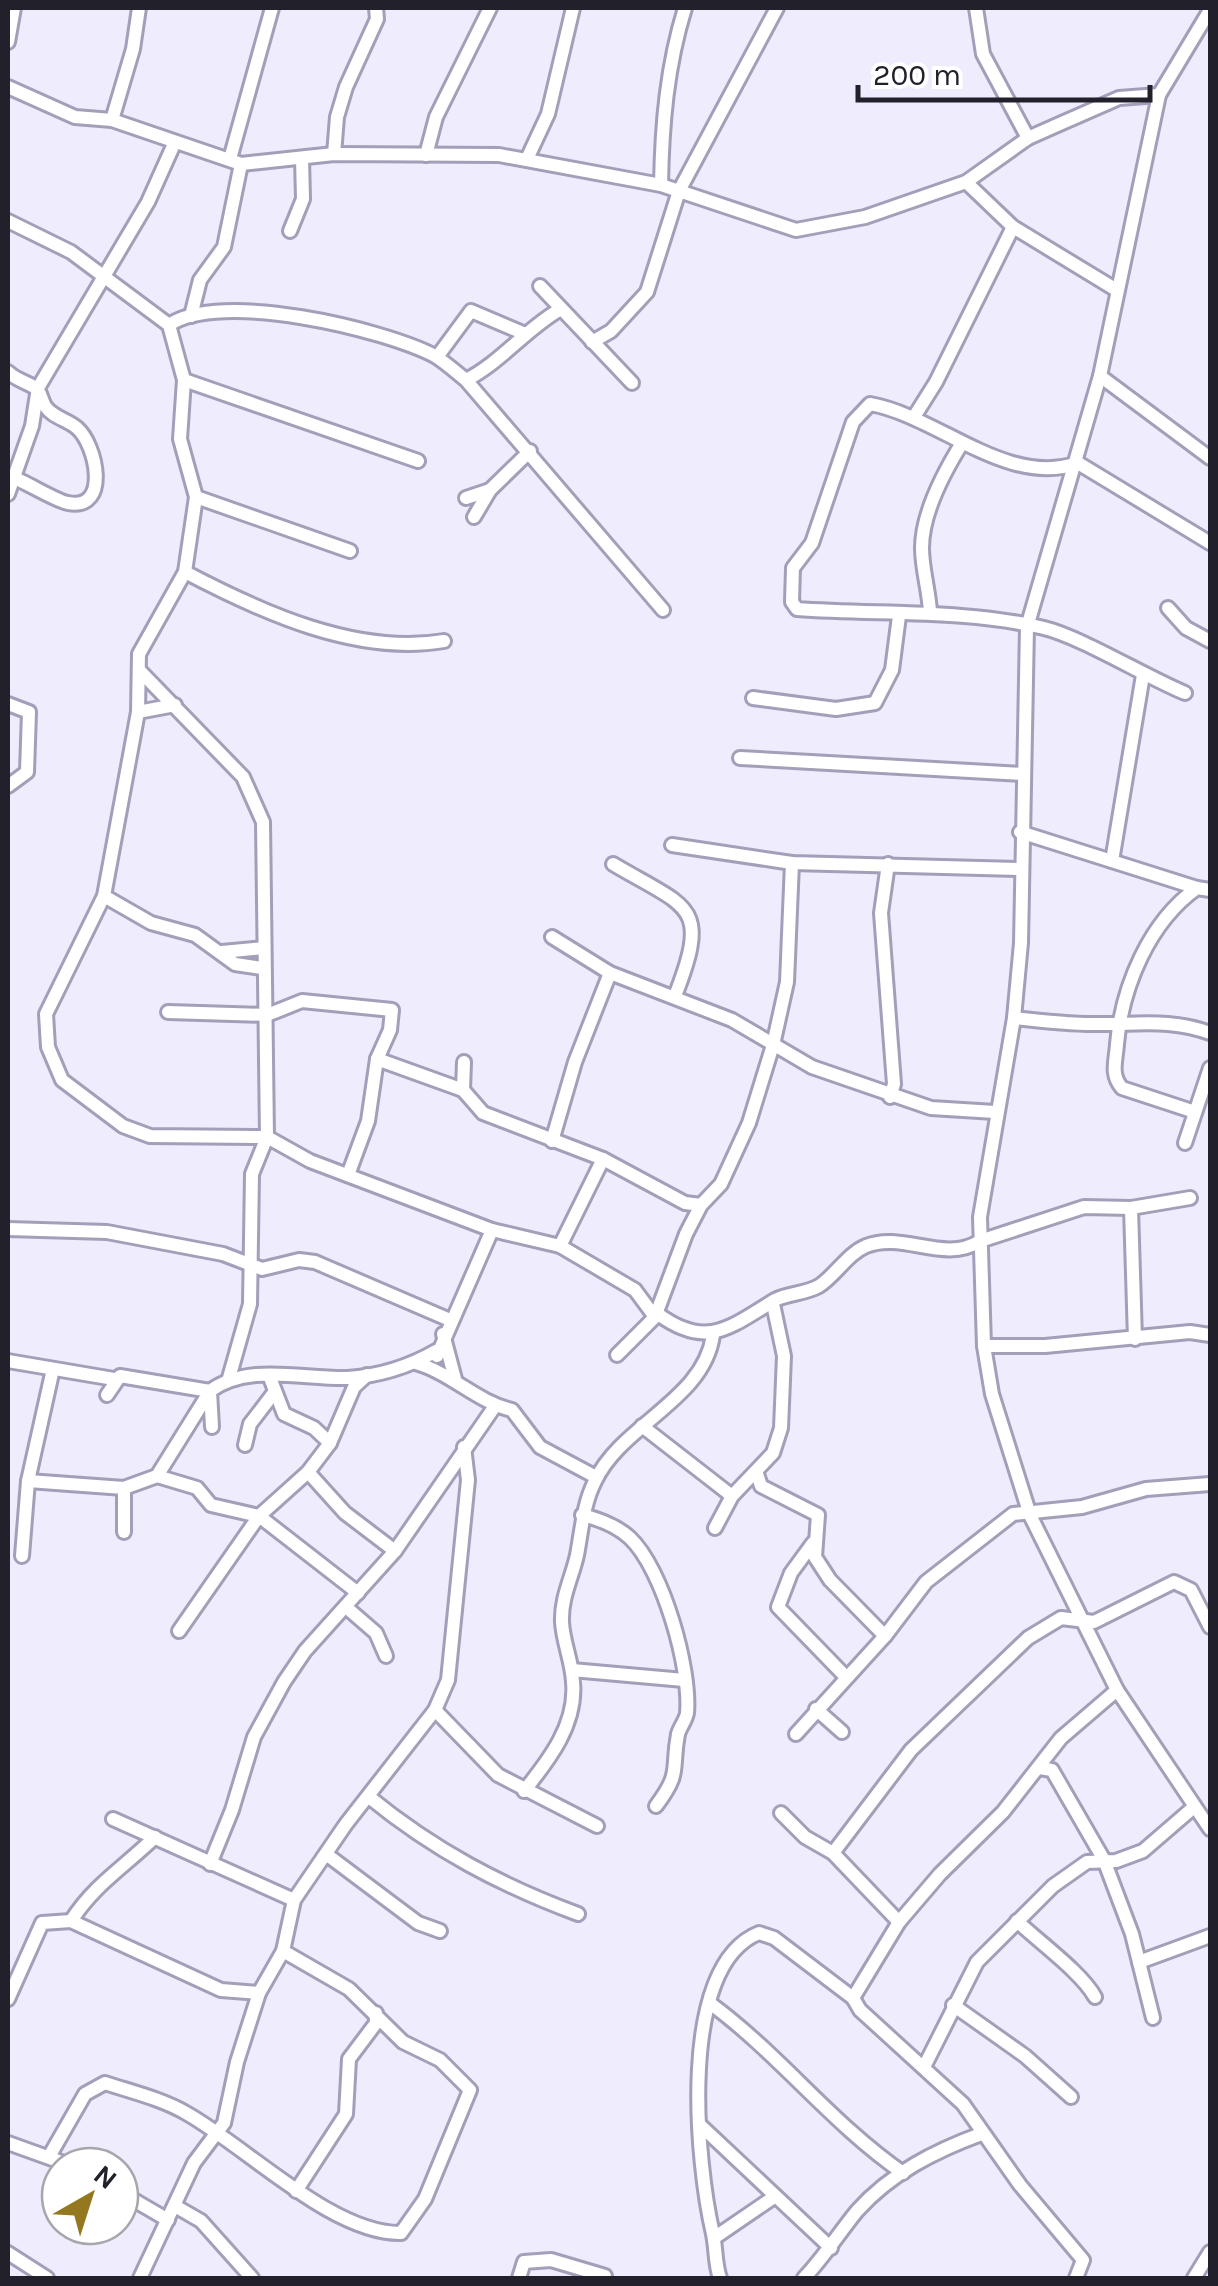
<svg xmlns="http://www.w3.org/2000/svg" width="1218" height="2286" font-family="Karla,sans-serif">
<rect width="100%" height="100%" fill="#eeecfd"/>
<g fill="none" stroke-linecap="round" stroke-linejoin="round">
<g stroke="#a29fb9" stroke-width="18">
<g id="minor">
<polyline points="976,8 983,54 1028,138"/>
<polyline points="1210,10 1159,95 1100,376 1027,627 1021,943 1014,1018 980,1217 984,1346 992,1394 1030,1515 1117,1690 1210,1829"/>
<polyline points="8,42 14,8"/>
<polyline points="8,87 75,117 112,120 241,164 334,154 499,155 661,185 796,230 865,217 966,182 1028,138 1055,126 1119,98 1159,95"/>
<polyline points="112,120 133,49 139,8"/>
<polyline points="334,154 337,117 346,87 377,19 376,8"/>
<polyline points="426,155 436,117 490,8"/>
<polyline points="230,159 272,8"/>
<polyline points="527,159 548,114 573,8"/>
<polyline points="966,182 1013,227 1115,289"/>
<path d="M 661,185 C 662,124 667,66 685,8"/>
<path d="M 8,221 L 71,252 L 169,325 L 184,380 L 180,439 L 196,497 L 185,572 L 139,654 L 138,712 L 104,896 L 46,1014 L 48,1047 L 62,1080 L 123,1126 L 150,1136 L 267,1137 L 310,1161 L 492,1230 L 560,1246 L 635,1290 L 655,1317 L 658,1314 C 707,1350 730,1327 775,1300 C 788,1293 805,1294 819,1286 C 836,1275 847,1254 866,1246 C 903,1231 944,1264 980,1241 L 1084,1207 L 1131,1208 L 1190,1198"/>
<polyline points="290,231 303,199 302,158"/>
<polyline points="540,286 632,383"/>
<polyline points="191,316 200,280 224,247 241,164"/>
<path d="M 169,325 C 220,290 383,329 435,356 C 446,363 456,372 466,380 L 663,610"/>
<polyline points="592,342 611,331 647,292 679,191 777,8"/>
<polyline points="437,357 471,311 523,333"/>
<path d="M 8,372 C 16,380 25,381 34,387 C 41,391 41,399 45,406 C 53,418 67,419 77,428 C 96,444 111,511 68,503 C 58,502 26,482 12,477"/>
<polyline points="1100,376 1210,458"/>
<polyline points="184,380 418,461"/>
<path d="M 466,380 C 501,362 525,330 559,310"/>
<polyline points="914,417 936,382 1013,227"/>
<polyline points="8,494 32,426 38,388 148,202 174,144"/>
<polyline points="196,497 350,551"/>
<polyline points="466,498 490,490"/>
<polyline points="474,517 490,490 530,451"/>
<path d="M 185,572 C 261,612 357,656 444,641"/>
<polyline points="1168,608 1186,628 1210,641"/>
<path d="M 930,612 C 929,591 922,569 922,548 C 922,513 944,472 962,443"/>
<polyline points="139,670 243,777 263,822 267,1137 252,1174 250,1304 229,1378"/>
<path d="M 1185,693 C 1146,677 1081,637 1044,628 C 963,609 880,615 797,609 L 792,602 L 793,568 L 812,543 L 853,422 L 870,404 C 938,416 1007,488 1078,463 L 1210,543"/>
<polyline points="753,698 836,709 875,703 892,670 899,616"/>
<polyline points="8,704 29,712 27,772 8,786"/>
<polyline points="138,712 175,705"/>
<polyline points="740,758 1024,774"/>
<polyline points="1020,832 1197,888"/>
<polyline points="672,845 792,863 1020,869"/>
<polyline points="1112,861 1143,675"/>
<path d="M 613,864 C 689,909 711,904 675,996"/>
<polyline points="888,864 881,913 894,1084 890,1097"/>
<polyline points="104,896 151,923 195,935 235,964 262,968"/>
<polyline points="552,937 610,973 732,1020 812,1067 931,1108 995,1112"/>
<polyline points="222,952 264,948"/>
<polyline points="168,1012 267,1015 302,1001 392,1010 390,1030 377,1059 368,1121 348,1175"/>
<path d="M 1014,1018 C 1040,1021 1067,1024 1093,1024 C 1136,1025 1170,1018 1210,1033"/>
<polyline points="377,1059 463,1090"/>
<polyline points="464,1062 463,1090 483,1113 603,1159 685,1203 701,1205"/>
<path d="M 1195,1112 L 1122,1088 C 1110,1074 1116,1061 1117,1044 C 1122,987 1149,922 1197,888 L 1210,890"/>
<polyline points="552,1141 575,1062 610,973"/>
<polyline points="1185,1143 1210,1068"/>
<polyline points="1131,1208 1135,1339"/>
<polyline points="8,1229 107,1232 223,1254 262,1269 299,1260 315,1262 450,1320"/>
<polyline points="560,1246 603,1159"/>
<polyline points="443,1334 455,1379"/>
<polyline points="984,1346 1045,1346 1190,1332 1210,1335"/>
<polyline points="617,1355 655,1317 686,1234 701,1205 721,1184 749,1123 773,1045 787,982 792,863"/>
<polyline points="437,1356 492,1230"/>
<polyline points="8,1361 114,1379"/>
<path d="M 416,1363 C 451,1373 477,1402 512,1410 L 540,1447 L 596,1477"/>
<polyline points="269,1375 284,1414 314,1428 330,1443"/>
<polyline points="642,1426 732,1496"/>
<path d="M 212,1427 L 210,1391 C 248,1363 301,1379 347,1378 C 378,1376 410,1366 436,1351"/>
<polyline points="245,1445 250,1424 273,1394"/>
<polyline points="308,1472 345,1513 395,1551"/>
<polyline points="757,1474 761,1486 818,1515 815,1557 830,1580 885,1636 926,1582 1013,1514 1082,1507 1146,1489 1210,1484"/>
<polyline points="157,1476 197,1488 211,1505 259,1516 358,1593"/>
<polyline points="28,1481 124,1488 157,1476 210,1391 120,1376 107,1395"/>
<polyline points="124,1488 124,1532"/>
<path d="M 582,1515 C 599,1519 617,1526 630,1538 C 663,1569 691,1669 687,1713 C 686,1720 680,1727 678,1734 C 671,1771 682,1771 656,1806"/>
<polyline points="715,1528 732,1496 773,1453 781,1428 784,1356 773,1304"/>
<polyline points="813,1543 791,1573 778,1607 845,1676"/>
<polyline points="22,1556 28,1481 53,1369"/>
<polyline points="346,1607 376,1633 386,1656"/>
<polyline points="179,1631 259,1516 308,1472 330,1443 354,1387 367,1375"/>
<polyline points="572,1670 684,1680"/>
<polyline points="816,1709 842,1732"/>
<polyline points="435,1710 498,1775 597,1826"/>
<polyline points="796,1734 885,1636"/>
<polyline points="1039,1768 1052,1770 1104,1860 1132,1934 1153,2018"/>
<path d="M 524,1791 C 549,1760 577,1724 573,1682 C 572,1661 563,1642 562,1622 C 561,1597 572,1578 577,1555 C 582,1529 583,1505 595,1481 C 622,1424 704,1400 713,1335"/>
<path d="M 369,1797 C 434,1850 500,1885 578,1914"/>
<polyline points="781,1813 805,1837 833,1853 899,1922"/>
<polyline points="113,1819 294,1900"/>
<polyline points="833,1853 911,1750 1028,1638 1061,1618 1094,1622 1174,1582 1191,1590 1210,1627"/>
<polyline points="326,1854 418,1923 440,1931"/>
<polyline points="210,1864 232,1810 254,1737 284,1682 305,1651 395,1551 495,1406"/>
<path d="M 71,1921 C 95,1884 123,1868 155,1837"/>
<path d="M 1017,1921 C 1039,1942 1082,1973 1095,1997"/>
<polyline points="1139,1962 1210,1936"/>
<polyline points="853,1998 899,1922 940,1874 1003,1812 1061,1738 1117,1690"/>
<polyline points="8,1999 42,1923 71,1921 221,1990 259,1993"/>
<path d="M 711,2004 C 780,2055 832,2124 903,2173"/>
<polyline points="953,2005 1025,2056 1071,2097"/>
<polyline points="925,2065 977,1962 1053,1886 1087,1862 1116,1861 1143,1851 1194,1807"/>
<polyline points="699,2124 831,2248"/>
<polyline points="8,2143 72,2166"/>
<path d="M 50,2155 L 85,2094 L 105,2083 C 132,2092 162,2099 186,2113 C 247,2147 332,2234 401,2233 L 425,2199 L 470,2090 L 440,2060 L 403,2042 L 349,1989 L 283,1951"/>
<polyline points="296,2191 346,2114 349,2059 376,2023 376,2013"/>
<polyline points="120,2192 168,2220"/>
<polyline points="175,2206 201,2221 252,2278"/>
<polyline points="714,2238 774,2197"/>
<polyline points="8,2253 47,2278"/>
<polyline points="140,2278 194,2163 224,2123 237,2062 259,1993 283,1951 294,1900 346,1824 435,1710 448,1680 468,1480 464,1447"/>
<polyline points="519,2278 524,2262 551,2260 605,2276"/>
<path d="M 720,2278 C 715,2265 716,2248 713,2234 C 697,2166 676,1966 759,1933 L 774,1938 L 853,1998 L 860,2010 L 963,2104 L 1020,2185 L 1083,2260 L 1076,2278"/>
<path d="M 804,2278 C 824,2257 839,2233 857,2211 C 891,2173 935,2151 981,2134"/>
<polyline points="1194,2278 1210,2252"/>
</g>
</g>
<use href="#minor" stroke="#fff" stroke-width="12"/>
</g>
<rect width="1218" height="2286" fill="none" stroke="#22212b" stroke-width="20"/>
<g transform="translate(90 2196) rotate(39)"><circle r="48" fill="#ffffff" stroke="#a7a6aa" stroke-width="2.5"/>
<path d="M0-8L18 38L0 25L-18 38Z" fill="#93781f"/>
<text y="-15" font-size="28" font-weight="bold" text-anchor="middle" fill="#22212b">N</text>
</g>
<path d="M858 85v15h292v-15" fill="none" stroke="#22212b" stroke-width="5"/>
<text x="873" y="85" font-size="30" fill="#22212b" stroke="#ffffff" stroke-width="8" paint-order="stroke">200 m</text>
</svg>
